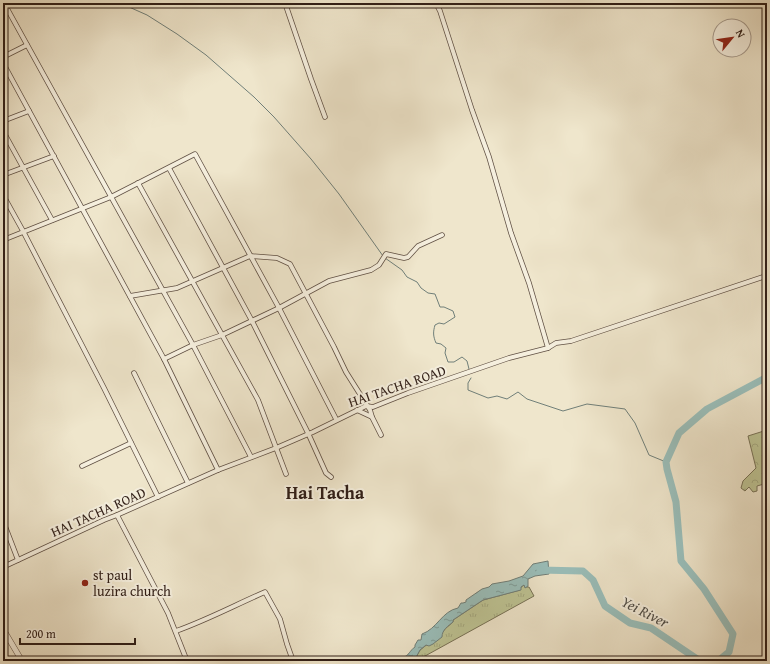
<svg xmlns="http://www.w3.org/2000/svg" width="770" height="664" font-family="'Gentium Book Plus',serif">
<defs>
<pattern id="grass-tufts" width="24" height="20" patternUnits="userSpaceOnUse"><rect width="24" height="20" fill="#bec494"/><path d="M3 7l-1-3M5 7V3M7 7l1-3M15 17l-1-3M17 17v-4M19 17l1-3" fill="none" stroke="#a4a87f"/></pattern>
<pattern id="forest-crowns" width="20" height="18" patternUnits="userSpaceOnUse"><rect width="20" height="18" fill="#bec494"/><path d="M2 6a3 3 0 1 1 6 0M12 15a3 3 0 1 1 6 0" fill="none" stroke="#a4a87f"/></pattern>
<pattern id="water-ripples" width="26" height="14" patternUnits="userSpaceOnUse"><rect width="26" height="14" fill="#9abfbb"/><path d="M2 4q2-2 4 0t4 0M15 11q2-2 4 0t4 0" fill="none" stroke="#7e9b97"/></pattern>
</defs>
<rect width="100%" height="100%" fill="#efe6cc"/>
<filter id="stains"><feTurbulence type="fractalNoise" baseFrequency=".005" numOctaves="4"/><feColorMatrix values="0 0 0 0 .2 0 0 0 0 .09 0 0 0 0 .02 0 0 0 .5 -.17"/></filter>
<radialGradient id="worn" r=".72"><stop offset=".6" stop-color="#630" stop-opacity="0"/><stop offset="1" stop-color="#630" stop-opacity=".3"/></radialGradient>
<polygon fill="url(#grass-tufts)" stroke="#777156" points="524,585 525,587 529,587 534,596 416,661 414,661 420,650 442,633 445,629 453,622 453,620 483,600 520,590 521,587"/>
<polygon fill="url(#forest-crowns)" stroke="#777156" points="767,430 767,488 764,484 757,486 757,491 753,492 749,487 745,491 741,488 743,481 756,468 748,436"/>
<path fill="url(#water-ripples)" stroke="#707f79" d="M 548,561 L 549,574 L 535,576 L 528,579 L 528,586 L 525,588 L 524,585 L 521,587 L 521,590 L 483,600 L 453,620 L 453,622 C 448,626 442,630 442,637 L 433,644 L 429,646 L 426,645 L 420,650 L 414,661 L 403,661 L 402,658 C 409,656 410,650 415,647 L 415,645 L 418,640 L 421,640 L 422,634 C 437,629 442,611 458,608 L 461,603 L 463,603 L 466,602 L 466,600 L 482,589 L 489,587 L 492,584 L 509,581 L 523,576 L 533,564 Z"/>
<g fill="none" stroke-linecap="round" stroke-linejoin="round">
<g stroke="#707f79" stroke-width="1">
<polyline points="120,3 147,15 177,34 206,55 254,97 274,117 311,159 339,194 383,256"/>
<path d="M 385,258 L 402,270 L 407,277 L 417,282 L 421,288 L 428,293 L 435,294 L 440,307 L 444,307 L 453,311 L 455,317 L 444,324 L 439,323 L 435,325 C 433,332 433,336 436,343 L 441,344 L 446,348 L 445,353 L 448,362 L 454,362 L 462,357 L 467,361 L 469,369"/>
<polyline points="471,378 468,383 468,390 488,398 497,396 507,399 518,392 527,399 563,411 587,404 625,409 635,423 649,455 666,462"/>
</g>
<g stroke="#9abfbb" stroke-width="7">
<polyline points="540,570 583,571 593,580 605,606 630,623 651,628 700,661"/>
<polyline points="718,661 729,652 733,634 704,589 681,561 676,502 667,469 666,462 679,433 707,409 767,377"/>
</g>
<g stroke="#605044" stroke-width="5.5">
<g id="minor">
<polyline points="4,3 193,345 251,457"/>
<polyline points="285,3 311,79 325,117"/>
<polyline points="436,3 440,11 472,110 489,157 511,233 529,283 548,348"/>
<polyline points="3,57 27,45"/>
<polyline points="3,63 164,359 218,470"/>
<polyline points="3,121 29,111"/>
<polyline points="3,131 52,220"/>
<polyline points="169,168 252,321 308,433 326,473 331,477"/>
<polyline points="3,175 54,156"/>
<polyline points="138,183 258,400 286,474"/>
<polyline points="3,195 23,231 104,388 158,497"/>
<polyline points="3,240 111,197 195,154 279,308 336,419"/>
<polyline points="130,296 177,288 250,256 277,258 290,264 334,347 346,372 370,410 372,417"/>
<polyline points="164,359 193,345 222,335 279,308 329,281 371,270 379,265 386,254 404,258 408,257 418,246 442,235"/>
<polyline points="134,373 188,483"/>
<polyline points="357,410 372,417 381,435"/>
<polyline points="82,466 131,443"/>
<polyline points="117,515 168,613 187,661"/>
<polyline points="3,521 18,560"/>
<polyline points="3,567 104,520 117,515 218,470 276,448 313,432 366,406 373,407 408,393 509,358 548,348 556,343 571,341 766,276"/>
<path d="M 176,631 C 207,620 235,605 265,592 L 280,619 L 287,644 L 293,661"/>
</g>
</g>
<g stroke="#605044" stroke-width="6">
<polyline id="tertiary" points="3,629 22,661"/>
</g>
<use href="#minor" stroke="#f5efde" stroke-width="4"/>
<use href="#tertiary" stroke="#f5efde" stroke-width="5"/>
</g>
<circle fill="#8f2418" stroke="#f5efde" stroke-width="1.5" cx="85" cy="583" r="4"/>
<g text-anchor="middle" stroke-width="4" stroke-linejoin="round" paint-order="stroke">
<g font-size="14" fill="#301e17" stroke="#f5efde">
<text transform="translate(397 386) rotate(-19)" y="5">HAI TACHA ROAD</text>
<text transform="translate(98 512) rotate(-24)" y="5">HAI TACHA ROAD</text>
</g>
<g font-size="14" fill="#301e17" stroke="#f5efde" text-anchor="start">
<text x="93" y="580">st paul<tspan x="93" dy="16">luzira church</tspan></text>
</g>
<g font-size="15" font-style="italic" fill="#504e48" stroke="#f5efde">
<text transform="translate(645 612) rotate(27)" y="5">Yei River</text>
</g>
<g font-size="18" font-weight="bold" fill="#301e17" stroke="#f5efde">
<text x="325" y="499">Hai Tacha</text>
</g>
</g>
<rect width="770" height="664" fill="none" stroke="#efe6cc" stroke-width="16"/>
<rect x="4" y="4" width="762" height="656" fill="none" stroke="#301e17" stroke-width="2"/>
<rect x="8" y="8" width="754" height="648" fill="none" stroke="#301e17"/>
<g transform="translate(732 38) rotate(61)"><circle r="19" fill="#f5efde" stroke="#a69b8e"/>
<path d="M0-3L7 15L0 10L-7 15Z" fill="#8f2418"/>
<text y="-6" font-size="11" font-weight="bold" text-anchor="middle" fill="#301e17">N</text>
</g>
<path d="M20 638v6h115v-6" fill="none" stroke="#301e17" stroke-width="2"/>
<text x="26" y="638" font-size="12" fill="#301e17" stroke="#f5efde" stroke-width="3" paint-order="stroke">200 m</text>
<rect width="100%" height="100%" filter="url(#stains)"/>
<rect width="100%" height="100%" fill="url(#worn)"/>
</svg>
